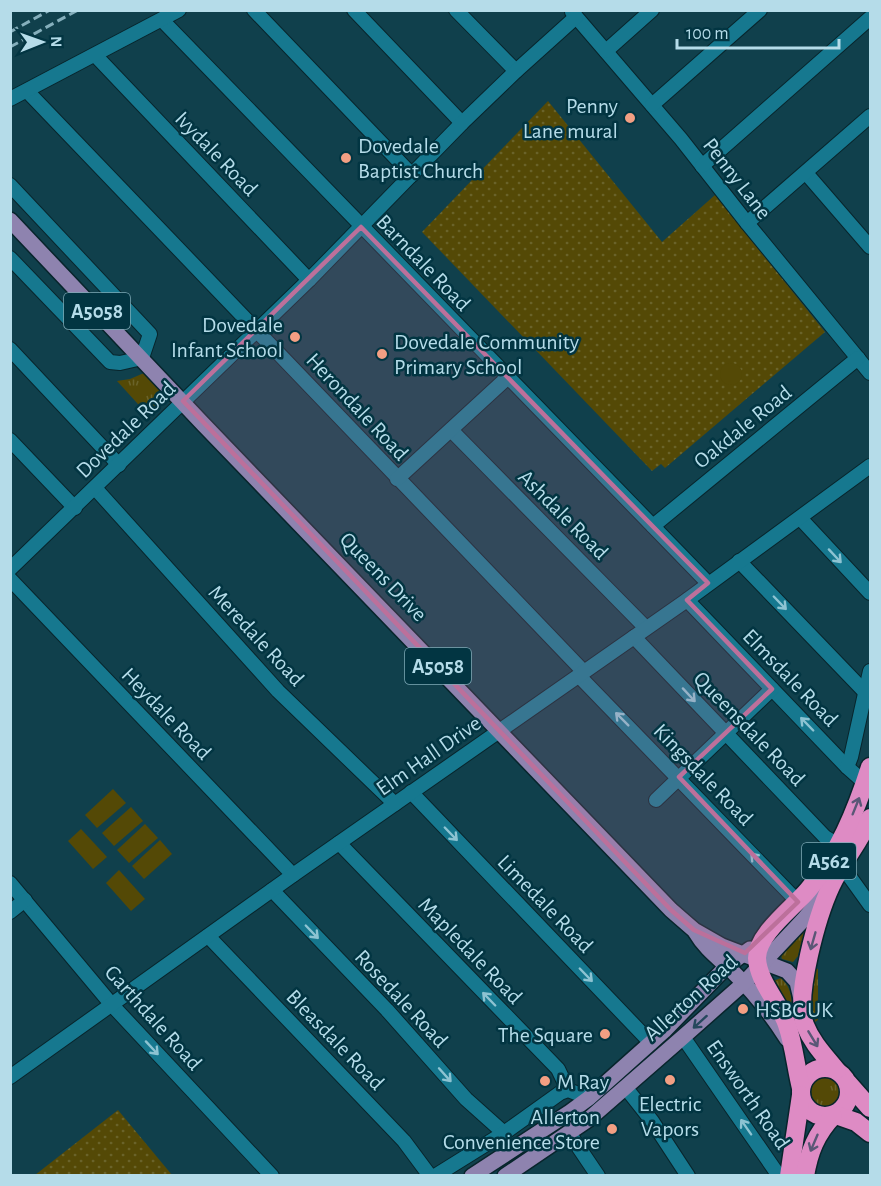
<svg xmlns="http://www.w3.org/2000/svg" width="881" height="1186" font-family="'Alegreya Sans',sans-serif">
<defs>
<pattern id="grass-tufts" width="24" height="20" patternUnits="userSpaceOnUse" patternTransform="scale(1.5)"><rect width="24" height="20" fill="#544906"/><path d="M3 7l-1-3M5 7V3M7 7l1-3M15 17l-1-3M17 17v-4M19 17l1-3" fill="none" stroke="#6a632a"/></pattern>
<pattern id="park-dots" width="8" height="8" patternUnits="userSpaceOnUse" patternTransform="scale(1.5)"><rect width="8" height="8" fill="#544906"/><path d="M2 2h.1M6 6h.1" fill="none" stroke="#6a632a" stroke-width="1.8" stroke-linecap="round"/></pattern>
</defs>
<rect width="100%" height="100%" fill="#10404c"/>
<g fill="url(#grass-tufts)">
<polygon points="144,373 165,396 147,414 117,381 130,379"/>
<polygon points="805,929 798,956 793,962 782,959 781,955"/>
<polygon points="815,968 818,969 818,1020 815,1022 811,1005"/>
<path d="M 781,978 C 793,990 791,997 792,1013 L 773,981 Z"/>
<circle cx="824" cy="1092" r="19"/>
</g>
<g fill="url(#park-dots)">
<polygon points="548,101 662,242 715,195 825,332 665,468 661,464 652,471 422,232"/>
<polygon points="118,1110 172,1175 35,1175"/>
</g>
<g fill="#544906">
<circle cx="731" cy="374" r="11"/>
<polygon points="113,789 126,803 97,828 85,815"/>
<polygon points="131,807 143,821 114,846 102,833"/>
<polygon points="145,824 158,838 129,863 117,850"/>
<polygon points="81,829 107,857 93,869 68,841"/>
<polygon points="160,840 172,854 144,879 132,866"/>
<polygon points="119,870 145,899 131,911 106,883"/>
</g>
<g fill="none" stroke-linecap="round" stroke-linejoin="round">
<g stroke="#08252c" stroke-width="16">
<g id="minor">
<polyline points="254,10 412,175"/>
<polyline points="354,10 462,123"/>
<polyline points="456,10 516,71"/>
<polyline points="572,12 681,139 747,223 870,373"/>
<polyline points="162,20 708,583"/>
<polyline points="606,51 652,10"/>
<polyline points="95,55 309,280"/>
<polyline points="27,91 584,672"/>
<polyline points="10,99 179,10"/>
<polyline points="652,105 760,10"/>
<polyline points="702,166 870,18"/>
<polyline points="806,173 870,247"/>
<polyline points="10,185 150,334 142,358 120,363 110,362 10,258"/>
<polyline points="747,223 870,116"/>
<polyline points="10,349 119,465"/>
<polyline points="451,430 646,628"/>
<polyline points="10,440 75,508"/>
<polyline points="397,479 507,378"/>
<polyline points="95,488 278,691 395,804"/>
<polyline points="800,518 870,593"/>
<polyline points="653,526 858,358"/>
<polyline points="739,561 865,692"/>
<polyline points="10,569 309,280 462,123 516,71 576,17"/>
<polyline points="10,579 293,875"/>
<polyline points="687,600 847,767 865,783"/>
<polyline points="634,637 825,837 838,845"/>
<polyline points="579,676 798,902"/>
<polyline points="847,767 851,757 870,671"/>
<polyline points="411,792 651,1043"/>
<polyline points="656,800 772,689"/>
<polyline points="339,843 558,1069 568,1090"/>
<polyline points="842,866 870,905"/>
<polyline points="10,883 112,1005 272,1176"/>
<polyline points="272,890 387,1010 466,1099 504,1133"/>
<polyline points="10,912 25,900"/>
<polyline points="208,936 404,1141 430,1176"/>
<polyline points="683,1037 779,1176"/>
<polyline points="10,1077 293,875 687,600 870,466"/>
<polyline points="626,1088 652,1121 688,1176"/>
<polyline points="569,1133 598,1176"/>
<polyline points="435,1176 504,1133 560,1093 568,1090 589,1098"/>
</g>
</g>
<g stroke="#08252c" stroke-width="18">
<g id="major">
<polyline points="10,220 203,424 671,910 694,930 722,946 787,971 797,982 801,999"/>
<path d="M 696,933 C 706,950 720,959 734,973 C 755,993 771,1014 787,1039"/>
<polyline points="472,1176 570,1112 589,1098 664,1031 727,966 750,949"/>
<polyline points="505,1176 589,1119 683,1037 744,983 805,918 825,893"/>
</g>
</g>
<g stroke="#08252c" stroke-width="21">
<g id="highway">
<circle cx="825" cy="1092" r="24"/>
<path d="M 837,1071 C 825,1056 812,1043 805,1025 C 794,996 818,914 831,886 C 842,862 860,842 870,818"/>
<polyline points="848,1083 870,1108"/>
<path d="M 801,1088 C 796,1068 794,1045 787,1025 C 780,1003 758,982 757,958 C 757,934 793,908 808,890 C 838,855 856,811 870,767"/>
<polyline points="836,1115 856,1122 870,1133"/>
<polyline points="789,1176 801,1095"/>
<path d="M 805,1176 C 809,1152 816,1134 833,1116"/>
</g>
</g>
<use href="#minor" stroke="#16788f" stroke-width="14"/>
<use href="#major" stroke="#8e83af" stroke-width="15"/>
<use href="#highway" stroke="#de8bc4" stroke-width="18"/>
<g stroke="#85afbc" stroke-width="3" stroke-dasharray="9 4.5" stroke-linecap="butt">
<polyline points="10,32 50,10"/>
<polyline points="10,47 78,10"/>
</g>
</g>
<defs><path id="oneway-shaft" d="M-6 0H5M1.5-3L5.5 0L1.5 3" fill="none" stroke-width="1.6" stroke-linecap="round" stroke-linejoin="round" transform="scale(1.5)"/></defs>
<g stroke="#8dc3d2">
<use href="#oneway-shaft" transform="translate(835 556) rotate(47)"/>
<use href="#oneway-shaft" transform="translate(780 603) rotate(46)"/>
<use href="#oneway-shaft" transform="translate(689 695) rotate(47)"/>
<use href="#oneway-shaft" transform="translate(622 719) rotate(-135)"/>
<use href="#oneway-shaft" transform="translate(807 724) rotate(-134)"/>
<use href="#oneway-shaft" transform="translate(451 834) rotate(46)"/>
<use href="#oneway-shaft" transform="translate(757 860) rotate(-133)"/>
<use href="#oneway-shaft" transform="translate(312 932) rotate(46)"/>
<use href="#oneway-shaft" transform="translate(586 975) rotate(46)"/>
<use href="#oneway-shaft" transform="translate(489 999) rotate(-134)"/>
<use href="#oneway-shaft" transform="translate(152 1048) rotate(47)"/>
<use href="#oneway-shaft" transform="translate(445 1075) rotate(48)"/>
<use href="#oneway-shaft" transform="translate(746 1127) rotate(-125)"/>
</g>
<g stroke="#5a5776">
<use href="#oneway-shaft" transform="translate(856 806) rotate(-68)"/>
<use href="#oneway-shaft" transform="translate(813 941) rotate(106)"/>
<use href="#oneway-shaft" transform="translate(813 1039) rotate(59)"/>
<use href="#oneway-shaft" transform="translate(814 1143) rotate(113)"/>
</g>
<use stroke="#25485d" href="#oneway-shaft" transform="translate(700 1022) rotate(138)"/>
<path fill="#bc709b" fill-opacity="0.2" stroke="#bc709b" stroke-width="4.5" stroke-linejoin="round" d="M 361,227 L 708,583 L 687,600 L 772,689 L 679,777 L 798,902 L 745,953 L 694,930 L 671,910 L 183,401 Z"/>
<g fill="#f39f83" stroke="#023542" stroke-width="2">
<circle cx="630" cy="118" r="6"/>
<circle cx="346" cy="158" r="6"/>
<circle cx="295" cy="337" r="6"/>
<circle cx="382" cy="354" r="6"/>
<circle cx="743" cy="1009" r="6"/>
<circle cx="605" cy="1034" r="6"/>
<circle cx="670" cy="1080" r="6"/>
<circle cx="545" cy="1081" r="6"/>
<circle cx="612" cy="1129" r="6"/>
</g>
<g text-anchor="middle" stroke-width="5" stroke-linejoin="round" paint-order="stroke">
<g fill="#023542" stroke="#7faab7" stroke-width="1.5">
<rect x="64" y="293" width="66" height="36" rx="4.5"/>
<rect x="405" y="648" width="66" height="36" rx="4.5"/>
<rect x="802" y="843" width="54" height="36" rx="4.5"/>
</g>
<g font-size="21" font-weight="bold" fill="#b5dce9">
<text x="97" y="318">A5058</text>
<text x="438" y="673">A5058</text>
<text x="829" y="868">A562</text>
</g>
<g font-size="22" fill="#b5dce9" stroke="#023542" text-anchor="end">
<text x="618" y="113">Penny<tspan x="618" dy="25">Lane mural</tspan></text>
<text x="358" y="153" text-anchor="start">Dovedale<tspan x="358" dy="25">Baptist Church</tspan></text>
<text x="283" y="332">Dovedale<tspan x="283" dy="25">Infant School</tspan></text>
<text x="394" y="349" text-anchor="start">Dovedale Community<tspan x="394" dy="25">Primary School</tspan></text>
<text x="755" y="1017" text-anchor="start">HSBC UK</text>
<text x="593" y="1042">The Square</text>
<text x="557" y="1089" text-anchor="start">M Ray</text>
<text x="670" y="1111" text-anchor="middle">Electric<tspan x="670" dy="25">Vapors</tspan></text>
<text x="600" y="1124">Allerton<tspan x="600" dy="25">Convenience Store</tspan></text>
</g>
<g font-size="22" fill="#b5dce9" stroke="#023542">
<text transform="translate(217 153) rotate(46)" y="8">Ivydale Road</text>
<text transform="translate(738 178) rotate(52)" y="8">Penny Lane</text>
<text transform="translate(424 262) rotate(46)" y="8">Barndale Road</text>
<text transform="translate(358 406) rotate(47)" y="8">Herondale Road</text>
<text transform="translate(742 426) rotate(-39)" y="8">Oakdale Road</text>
<text transform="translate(125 429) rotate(-44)" y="8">Dovedale Road</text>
<text transform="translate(564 514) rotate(45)" y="8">Ashdale Road</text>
<text transform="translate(384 576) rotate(46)" y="8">Queens Drive</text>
<text transform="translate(257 635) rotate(47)" y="8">Meredale Road</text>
<text transform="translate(791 677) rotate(46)" y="8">Elmsdale Road</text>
<text transform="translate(167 713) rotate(46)" y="8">Heydale Road</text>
<text transform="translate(750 728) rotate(46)" y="8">Queensdale Road</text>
<text transform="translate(428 755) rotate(-35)" y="8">Elm Hall Drive</text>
<text transform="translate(704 774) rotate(46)" y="8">Kingsdale Road</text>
<text transform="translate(546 903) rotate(46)" y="8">Limedale Road</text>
<text transform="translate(471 950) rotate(46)" y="8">Mapledale Road</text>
<text transform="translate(690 997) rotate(-42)" y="8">Allerton Road</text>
<text transform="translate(402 998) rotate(47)" y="8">Rosedale Road</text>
<text transform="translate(154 1017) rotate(48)" y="8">Garthdale Road</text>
<text transform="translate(336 1039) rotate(46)" y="8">Bleasdale Road</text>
<text transform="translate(749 1094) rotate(55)" y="8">Ensworth Road</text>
</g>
</g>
<rect width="881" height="1186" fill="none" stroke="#b5dce9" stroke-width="24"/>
<g transform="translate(42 42) rotate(89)" stroke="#023542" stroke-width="4.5" paint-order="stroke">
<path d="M0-4.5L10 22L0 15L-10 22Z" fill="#b5dce9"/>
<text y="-9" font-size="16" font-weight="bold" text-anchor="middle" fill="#b5dce9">N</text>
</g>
<path d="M677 39v9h162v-9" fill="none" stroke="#b5dce9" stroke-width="3"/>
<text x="686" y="39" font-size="18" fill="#b5dce9" stroke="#023542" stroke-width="4.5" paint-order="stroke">100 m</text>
</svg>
